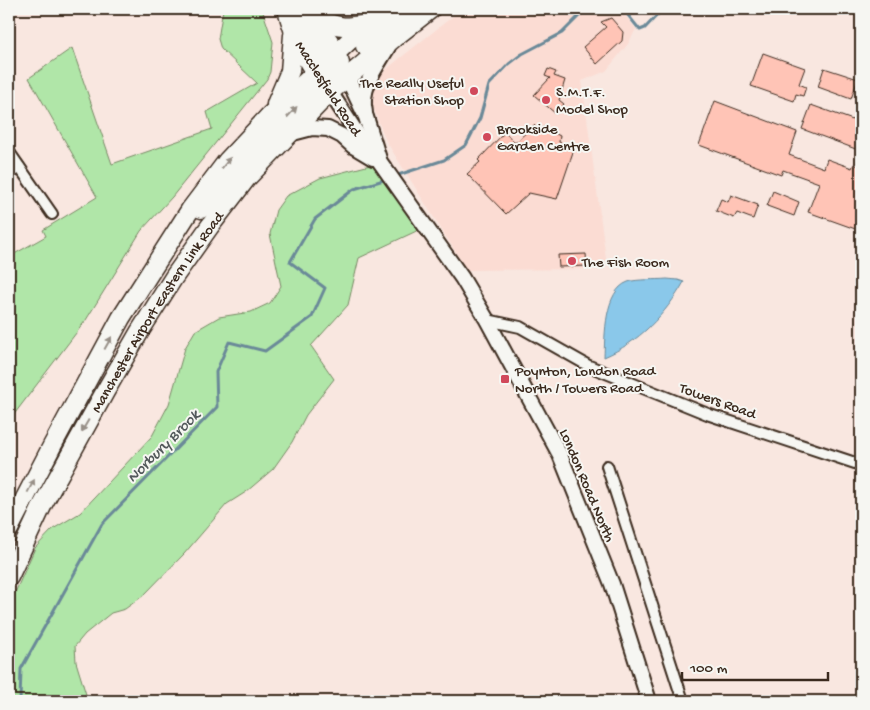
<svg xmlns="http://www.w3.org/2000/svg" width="870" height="710" font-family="'Gochi Hand',sans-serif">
<rect width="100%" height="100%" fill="#f9e7e0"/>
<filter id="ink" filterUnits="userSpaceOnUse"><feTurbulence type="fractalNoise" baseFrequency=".02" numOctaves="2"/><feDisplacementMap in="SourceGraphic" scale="10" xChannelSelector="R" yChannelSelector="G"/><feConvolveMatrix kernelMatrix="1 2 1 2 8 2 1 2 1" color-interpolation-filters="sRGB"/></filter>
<g filter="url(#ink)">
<polygon fill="#fbdcd3" points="462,9 621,9 622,12 636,29 628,44 606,71 582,81 607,266 595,269 468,270 465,267 386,141 373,107 373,95 378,78 384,71"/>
<g fill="#b0e6a8" stroke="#768863">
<polygon points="223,9 262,9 273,42 270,72 267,79 172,197 141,231 86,320 9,421 9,257 46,236 43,230 97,197 29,78 72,48 112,164 212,129 207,112 257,83 221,49 218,39"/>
<polygon points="378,163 425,227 359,258 348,305 311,346 334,379 306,415 292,442 273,469 246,492 227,504 184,554 144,595 125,609 111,613 85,634 75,646 76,662 88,701 9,701 9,606 35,548 53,529 80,513 152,436 169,404 185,348 195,331 219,317 251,312 270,303 281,286 270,234 276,210 286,196 320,178"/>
</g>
<path fill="#8ac8ea" stroke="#6a8998" d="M 667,279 L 678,280 L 684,282 C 666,314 638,343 604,357 C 605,336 604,291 628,282 C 636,279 657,280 667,279 Z"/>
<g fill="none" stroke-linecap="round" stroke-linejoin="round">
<g stroke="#6a8998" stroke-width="3">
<polyline points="623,9 640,30 645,28 663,9"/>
<polyline points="395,176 444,160 466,145 480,118 489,85 509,64 522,54 562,33 583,12 591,9"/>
<polyline points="20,701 21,669 102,524 217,407 216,372 229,342 265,351 312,317 325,288 290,262 315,219 354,189 387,179"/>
</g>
</g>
<g fill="#ffc4b6" stroke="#3b2a1e">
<polygon points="611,18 623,32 622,41 597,64 583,47 606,27 601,22"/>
<polygon points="763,53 805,68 799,84 806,87 803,96 796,94 794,101 751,86"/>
<polygon points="824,68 858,79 851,99 818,87"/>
<polygon points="548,69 556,72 554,76 565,80 559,100 564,104 556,114 534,95 550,78 545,76"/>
<polygon points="715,101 797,132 789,155 824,168 827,159 852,168 854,164 861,167 861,231 808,212 819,183 783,170 781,175 699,145"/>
<polygon points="811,105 861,123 861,151 802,129"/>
<polygon points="534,125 541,133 543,127 560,136 559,142 574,149 557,199 529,193 506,214 467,174 480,162 478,160 505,132 515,143"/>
<polygon points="773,191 799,202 794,216 767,206"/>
<polygon points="731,195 758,205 753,219 737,213 734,218 716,211 721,199 728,202"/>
<polygon points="586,254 587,266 559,267 558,255"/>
</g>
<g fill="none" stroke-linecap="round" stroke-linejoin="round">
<g stroke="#3b2a1e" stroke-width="14">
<g id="minor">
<polyline points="9,152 52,214"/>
<polyline points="9,174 19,167"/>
<polyline points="487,320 520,327 589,366 710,415 861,465"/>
<polyline points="607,466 683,701"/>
</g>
</g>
<g stroke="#3b2a1e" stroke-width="18">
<g id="secondary">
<polyline points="347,77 366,117 380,162 462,278 487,320 560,455 612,584 649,701"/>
<polyline points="330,92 372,156"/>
<path d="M 365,112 C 359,88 377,66 388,47"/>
<polyline points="289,134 312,128 328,129 342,136 353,146 373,158"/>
</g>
</g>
<g stroke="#3b2a1e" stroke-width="21">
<g id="trunk">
<path d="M 287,9 C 294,37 304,58 322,82"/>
<polyline points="294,9 331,72"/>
<polyline points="306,9 329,41 340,63"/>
<path d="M 311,15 C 333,26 345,30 369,23"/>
<polyline points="365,46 411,9"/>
<polyline points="276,104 290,71 293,35"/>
<path d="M 201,209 C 211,200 220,192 229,183 C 255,156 304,87 338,77"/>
<polyline points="9,529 52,446 121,318 190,210 227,161 270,115 349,41 389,9"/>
<path id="s1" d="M 9,577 L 43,504 L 106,390 L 140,331 L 174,277 L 210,226 L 246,179 L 330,92 L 394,38 L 431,9"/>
</g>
</g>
<use href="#minor" stroke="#f6f6f2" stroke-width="10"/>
<use href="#secondary" stroke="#f6f6f2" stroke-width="14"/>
<use href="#trunk" stroke="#f6f6f2" stroke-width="18"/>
</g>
<defs><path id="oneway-solid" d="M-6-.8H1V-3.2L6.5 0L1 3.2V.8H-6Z" transform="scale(1.25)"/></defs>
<g fill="#989088">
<use href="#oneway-solid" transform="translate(292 112) rotate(-47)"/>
<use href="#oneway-solid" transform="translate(226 163) rotate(-51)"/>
<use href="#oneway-solid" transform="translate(108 343) rotate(-61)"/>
<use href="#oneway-solid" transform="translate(85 426) rotate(120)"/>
<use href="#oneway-solid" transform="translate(31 486) rotate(-62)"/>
</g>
</g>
<g fill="#d1495b" stroke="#f6f6f2" stroke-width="2">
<circle cx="474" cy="91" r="5"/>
<circle cx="546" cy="100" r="5"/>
<circle cx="487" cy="137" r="5"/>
<circle cx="572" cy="261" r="5"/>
<rect x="500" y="374" width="10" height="10" rx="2.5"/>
</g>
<g text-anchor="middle" stroke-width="4" stroke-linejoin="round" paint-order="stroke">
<g font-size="15" fill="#3b2a1e" stroke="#f6f6f2" text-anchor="start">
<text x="464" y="87" text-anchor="end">The Really Useful<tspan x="464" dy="17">Station Shop</tspan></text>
<text x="556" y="96">S.M.T.F.<tspan x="556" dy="17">Model Shop</tspan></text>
<text x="497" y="133">Brookside<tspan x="497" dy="17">Garden Centre</tspan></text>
<text x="582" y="266">The Fish Room</text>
<text x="515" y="375">Poynton, London Road<tspan x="515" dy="17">North / Towers Road</tspan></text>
</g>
<g font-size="15" fill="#3b2a1e" stroke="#f6f6f2">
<text transform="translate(329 88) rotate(57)" y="5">Macclesfield Road</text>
<text dy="5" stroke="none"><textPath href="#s1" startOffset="304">Manchester Airport Eastern Link Road</textPath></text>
<text transform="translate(718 400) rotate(20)" y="5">Towers Road</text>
<text transform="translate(588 485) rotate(67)" y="5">London Road North</text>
</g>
<g font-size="16" font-style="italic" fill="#53595b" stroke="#f6f6f2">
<text transform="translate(162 445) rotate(-45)" y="6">Norbury Brook</text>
</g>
</g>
<rect width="870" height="710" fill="none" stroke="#f6f6f2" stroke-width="30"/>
<rect x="15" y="15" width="840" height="680" fill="none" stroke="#3b2a1e" stroke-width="2" filter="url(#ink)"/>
<path d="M682 672v8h146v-8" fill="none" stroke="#3b2a1e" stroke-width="2.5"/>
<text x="690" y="672" font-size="15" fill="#3b2a1e" stroke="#f6f6f2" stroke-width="4" paint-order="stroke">100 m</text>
</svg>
